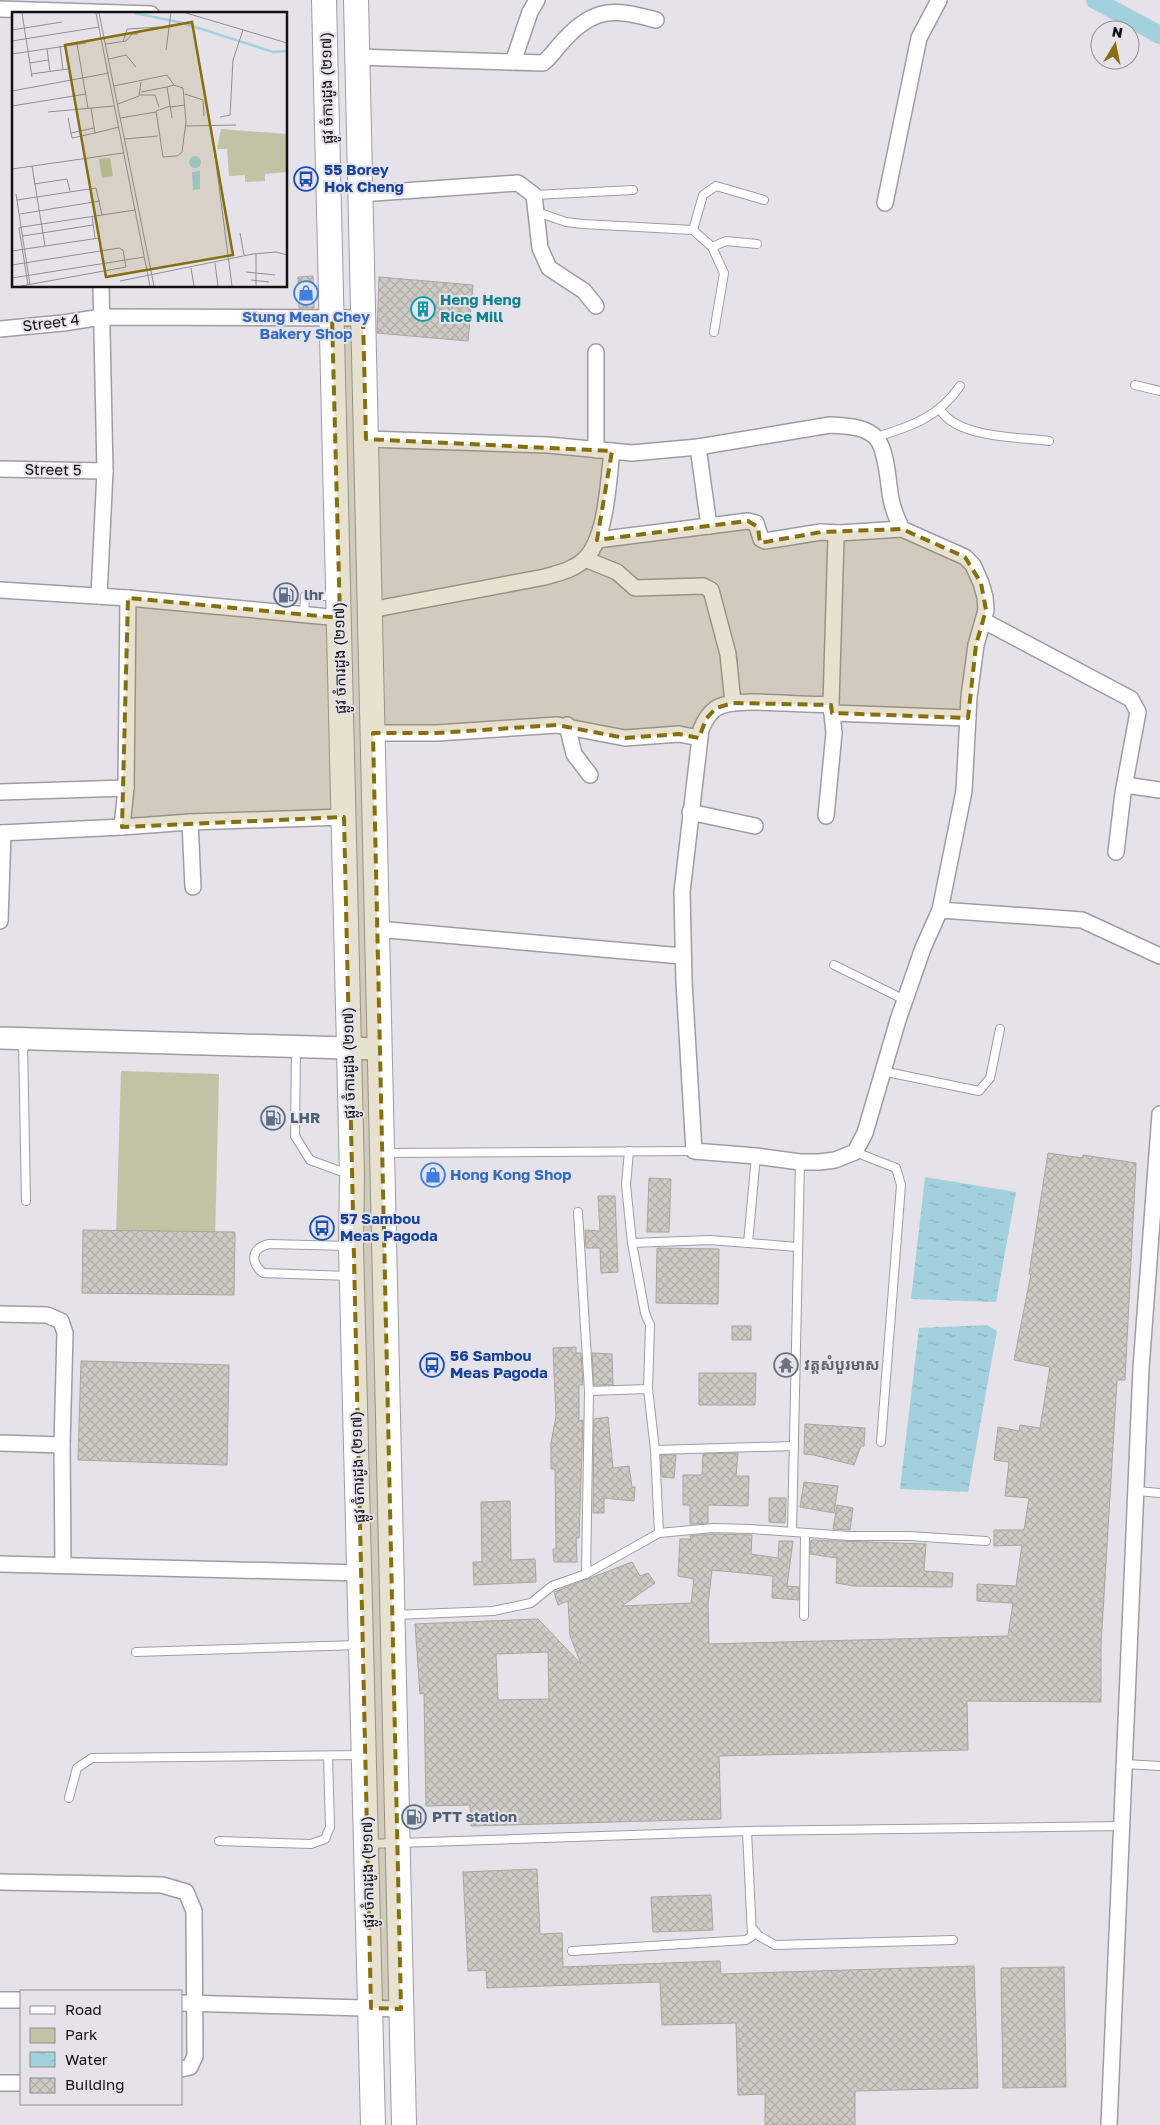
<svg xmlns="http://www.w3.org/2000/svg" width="1160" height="2125" font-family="'Golos Text','Noto Sans Khmer',sans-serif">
<defs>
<pattern id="water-ripples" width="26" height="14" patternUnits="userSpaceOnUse" patternTransform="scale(1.25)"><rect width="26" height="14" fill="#a3d0dd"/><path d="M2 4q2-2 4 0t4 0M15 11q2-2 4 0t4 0" fill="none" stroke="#8bb2bd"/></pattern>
<pattern id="building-cross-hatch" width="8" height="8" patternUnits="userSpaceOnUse" patternTransform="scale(1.25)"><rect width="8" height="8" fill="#cecac4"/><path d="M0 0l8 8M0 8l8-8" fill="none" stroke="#b0aca8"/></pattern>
</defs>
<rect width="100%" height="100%" fill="#e5e2e9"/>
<polygon fill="#c0c4a4" points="121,1071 219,1074 215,1240 116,1237"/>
<g fill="url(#water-ripples)">
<polygon points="925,1177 1016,1192 996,1302 911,1299"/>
<polygon points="987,1325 997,1331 968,1492 900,1489 919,1328"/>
</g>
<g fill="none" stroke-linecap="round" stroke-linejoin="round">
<polyline stroke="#a3d0dd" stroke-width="18" points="1095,0 1160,35"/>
</g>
<g fill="url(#building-cross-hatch)" stroke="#a9a59f" fill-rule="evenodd">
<polygon points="313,276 314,308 299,308 298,277"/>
<polygon points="379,277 473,285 468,341 377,333"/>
<path d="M 1048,1153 L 1082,1158 L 1083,1155 L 1136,1163 L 1125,1380 L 1117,1380 L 1101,1645 L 1101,1702 L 967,1701 L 968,1750 L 719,1756 L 721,1819 L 471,1826 L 470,1805 L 426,1806 L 424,1693 L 420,1694 L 415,1624 L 538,1619 L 581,1664 L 570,1636 L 568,1601 L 558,1605 L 554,1592 L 632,1562 L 640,1576 L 648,1573 L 655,1583 L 622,1606 L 691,1603 L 694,1579 L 678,1576 L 680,1539 L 691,1539 L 690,1536 L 713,1534 L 752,1535 L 751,1554 L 778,1558 L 779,1541 L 793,1541 L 787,1586 L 799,1587 L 799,1600 L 772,1598 L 773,1576 L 712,1570 L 708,1604 L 709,1644 L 1008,1636 L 1013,1603 L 977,1601 L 977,1584 L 1016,1586 L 1022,1545 L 994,1546 L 994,1530 L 1024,1530 L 1029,1498 L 1005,1496 L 1009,1462 L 994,1460 L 998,1427 L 1019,1431 L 1020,1425 L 1040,1428 L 1050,1367 L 1014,1360 L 1031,1274 L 1029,1274 ZM 548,1652 L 549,1699 L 498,1700 L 496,1654 Z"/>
<polygon points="649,1178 671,1179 669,1232 647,1232"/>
<polygon points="598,1196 615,1196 618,1272 601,1273 600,1248 586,1248 585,1230 600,1231"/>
<polygon points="83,1230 235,1232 234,1295 82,1293"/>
<polygon points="657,1248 719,1249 718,1304 656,1303"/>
<rect x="732" y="1326" width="19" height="14"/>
<polygon points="576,1347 576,1353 581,1353 583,1385 579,1385 579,1421 583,1420 579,1538 576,1538 577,1562 554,1562 553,1549 556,1549 555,1469 551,1469 551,1443 556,1416 553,1348"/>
<polygon points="592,1353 612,1354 613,1385 594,1385"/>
<polygon points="81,1361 229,1365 227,1465 78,1460"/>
<polygon points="699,1373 756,1373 755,1405 699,1405"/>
<polygon points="608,1417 613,1468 629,1466 632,1487 635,1487 634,1501 604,1498 604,1513 593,1513 594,1419"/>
<polygon points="805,1424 865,1428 864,1446 861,1446 854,1465 814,1455 804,1454"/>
<polygon points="738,1453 736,1476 749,1476 748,1506 708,1505 708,1523 690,1524 690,1505 683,1505 683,1475 702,1475 703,1454"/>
<polygon points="661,1455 676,1455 674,1478 662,1477"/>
<polygon points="804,1482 838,1486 834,1513 800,1507"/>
<polygon points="769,1498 786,1498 785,1523 769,1522"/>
<polygon points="510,1501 511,1560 535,1559 536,1582 474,1585 473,1562 482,1562 481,1502"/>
<polygon points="837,1505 853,1508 850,1530 833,1529"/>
<polygon points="811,1540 926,1544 924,1571 953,1573 952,1587 854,1586 836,1583 837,1558 810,1554"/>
<polygon points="537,1869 540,1934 562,1933 563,1967 720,1961 721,1974 974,1966 978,2088 855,2091 855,2125 765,2125 765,2094 738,2095 736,2023 662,2025 660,1982 487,1988 486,1970 468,1971 463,1872"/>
<polygon points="711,1895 713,1930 653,1932 651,1897"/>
<polygon points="1064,1967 1066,2087 1003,2088 1001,1968"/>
</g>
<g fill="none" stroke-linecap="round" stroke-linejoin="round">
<g stroke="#9f9da3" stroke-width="10">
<g id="lane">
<polyline points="534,195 633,190"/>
<polyline points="537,212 566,222 583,224 693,230 712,247 724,273 714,332"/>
<polyline points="693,230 703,195 716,186 764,200"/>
<polyline points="712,247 726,241 757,244"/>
<polyline points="1135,385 1160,391"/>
<path d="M 940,409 C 956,438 1018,437 1049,441"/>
<path d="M 876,437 C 910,427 939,417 960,386"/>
<polyline points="304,616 305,596 335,596"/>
<polyline points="834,965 905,1000"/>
<polyline points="23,1041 26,1201"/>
<polyline points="296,1048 295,1136 310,1160 348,1174"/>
<polyline points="882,1071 979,1091 990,1078 1000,1029"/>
<polyline points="629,1151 626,1185 632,1243 710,1240 798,1247"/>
<polyline points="855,1152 896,1168 901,1185 881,1442"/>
<polyline points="384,1153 694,1151"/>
<polyline points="578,1212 589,1391 648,1389"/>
<polyline points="632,1243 645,1313 650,1325 648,1389 655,1450 659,1533"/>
<polyline points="748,1243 756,1156"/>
<path d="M 349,1276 L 263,1273 C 250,1262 251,1248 269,1244 L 349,1246"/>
<polyline points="655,1450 794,1446"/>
<polyline points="1137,1491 1160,1493"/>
<polyline points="792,1531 800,1162"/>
<polyline points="586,1574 589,1391"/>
<polyline points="394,1615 493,1611 531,1603 552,1586 586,1574 659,1533 713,1528 750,1529 849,1536 909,1536 986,1541"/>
<polyline points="804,1616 805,1533"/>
<polyline points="136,1652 358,1645"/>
<polyline points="1125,1764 1160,1766"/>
<polyline points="69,1798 77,1768 92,1758 361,1755"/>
<polyline points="219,1841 311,1844 325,1839 330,1827 328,1756"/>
<polyline points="368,1844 747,1831 1123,1826"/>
<polyline points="754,1930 759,1936 775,1945 953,1940"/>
<polyline points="572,1951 746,1940 752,1936 747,1831"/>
</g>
</g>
<g stroke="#9f9da3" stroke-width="18">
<g id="street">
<polyline points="0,9 151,14"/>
<path d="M 357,57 L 543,63 C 552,56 557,47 564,40 C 595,6 615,9 656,20"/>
<polyline points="513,62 530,12 537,0"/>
<polyline points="360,194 518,183 534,195 540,248 549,268 584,291 596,306"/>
<polyline points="885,203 919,38 939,0"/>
<polyline points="0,329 63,323 102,317 363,318"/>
<path d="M 366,439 L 548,445 L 632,453 L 698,447 L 830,425 C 845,426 867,426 877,439 C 887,451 888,484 891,499 C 893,510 897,519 902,529 L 965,557 L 973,565 L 981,583 L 985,597 L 986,610 L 976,645 L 969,697 L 964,791 L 940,910 L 923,948 L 898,1020 L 865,1133 L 855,1152 L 835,1160 L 819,1162 L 800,1162 L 756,1156 L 694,1151 L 684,982 L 682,892 L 701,729 C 705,721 708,714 715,709 C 733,695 804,707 831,704"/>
<polyline points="698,447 709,526"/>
<polyline points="596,450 596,352"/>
<polyline points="0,469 105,471"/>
<polyline points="597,540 748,521 756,523 761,539 765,541 821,532 839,533"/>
<polyline points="585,559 617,572 635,588 703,586 711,590 728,654 733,703"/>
<polyline points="0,590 128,598 340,618"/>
<polyline points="99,596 105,471 101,286"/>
<polyline points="128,598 126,788 122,827 190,822 344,817"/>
<path d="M 370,610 L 545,577 C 558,573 573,570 584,560 C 607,538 608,482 612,451"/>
<polyline points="984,621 1131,699 1138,712 1123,793 1116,852"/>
<polyline points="832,713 968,718"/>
<polyline points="567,725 574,754 590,775"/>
<polyline points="373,733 437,733 557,725 625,738 679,734 699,738"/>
<polyline points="1125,785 1160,790"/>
<polyline points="0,792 126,788"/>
<polyline points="690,812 755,826"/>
<polyline points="826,816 834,733 831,704 836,538 839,533 902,529"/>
<polyline points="190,822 193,887"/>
<polyline points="0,833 122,827"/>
<polyline points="940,910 1082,920 1160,956"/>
<polyline points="0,921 3,833"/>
<polyline points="377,929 682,956"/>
<polyline points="0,1314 47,1315 61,1321 65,1333 62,1445 63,1565"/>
<polyline points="0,1443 62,1445"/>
<polyline points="0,1564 361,1573"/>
<polyline points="0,1882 162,1885 186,1892 194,1911 195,2056 190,2067 181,2069"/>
<polyline points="0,2000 21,2000"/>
<polyline points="181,2003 401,2009"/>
<polyline points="0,2083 21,2083"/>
<polyline points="1109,2125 1141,1368 1160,1114"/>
</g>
</g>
<g stroke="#9f9da3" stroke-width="24">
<polyline id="secondary" points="0,1038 380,1049"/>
</g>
<g stroke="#9f9da3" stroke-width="26">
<g id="primary">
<polyline points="324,0 352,1175 351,1246 373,2125"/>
<polyline points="356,0 404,2125"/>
</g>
</g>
<use href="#lane" stroke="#fff" stroke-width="8"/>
<use href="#street" stroke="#fff" stroke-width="15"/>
<use href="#secondary" stroke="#fff" stroke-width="21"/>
<use href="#primary" stroke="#fff" stroke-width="24"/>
</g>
<path fill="#866f0f" fill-opacity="0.2" stroke="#866f0f" stroke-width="4" stroke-dasharray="10 6" stroke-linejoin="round" d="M 332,317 L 363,318 L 366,439 L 612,451 L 597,540 L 748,521 L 758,527 L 760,543 L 821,532 L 902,529 L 965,557 L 981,583 L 986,610 L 976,645 L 968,718 L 832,713 L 831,705 L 733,703 L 716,708 L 706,719 L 699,738 L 679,734 L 625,738 L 557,725 L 437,733 L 373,733 L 401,2009 L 371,2008 L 344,817 L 122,827 L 128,598 L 340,618 Z"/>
<defs>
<g id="bus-ring" transform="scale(1.25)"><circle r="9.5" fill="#e5e2e9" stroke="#1a4fb4" stroke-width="1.5"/><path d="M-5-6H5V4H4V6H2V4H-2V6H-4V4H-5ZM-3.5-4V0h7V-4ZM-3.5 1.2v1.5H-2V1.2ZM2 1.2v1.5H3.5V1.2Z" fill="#1a4fb4"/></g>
<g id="shop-ring" transform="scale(1.25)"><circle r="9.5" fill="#e5e2e9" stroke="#3f7fe0" stroke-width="1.5"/><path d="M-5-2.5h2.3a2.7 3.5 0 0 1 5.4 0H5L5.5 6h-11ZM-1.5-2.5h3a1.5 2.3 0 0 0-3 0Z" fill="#3f7fe0"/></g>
<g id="building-ring" transform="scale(1.25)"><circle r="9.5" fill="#e5e2e9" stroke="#0f9aa8" stroke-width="1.5"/><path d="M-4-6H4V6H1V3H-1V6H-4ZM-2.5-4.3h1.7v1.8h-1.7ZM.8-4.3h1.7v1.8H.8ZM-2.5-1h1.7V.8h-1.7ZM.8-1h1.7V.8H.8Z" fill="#0f9aa8"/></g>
<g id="fuel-ring" transform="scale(1.25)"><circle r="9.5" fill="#e5e2e9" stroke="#5c6f8a" stroke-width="1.5"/><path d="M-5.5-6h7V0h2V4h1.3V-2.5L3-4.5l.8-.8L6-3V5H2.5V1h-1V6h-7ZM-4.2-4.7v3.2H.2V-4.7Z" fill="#5c6f8a"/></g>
<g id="temple-ring" transform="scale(1.25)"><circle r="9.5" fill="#e5e2e9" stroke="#6b7280" stroke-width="1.5"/><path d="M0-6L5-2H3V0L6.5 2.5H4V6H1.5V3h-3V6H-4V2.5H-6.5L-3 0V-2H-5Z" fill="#6b7280"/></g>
</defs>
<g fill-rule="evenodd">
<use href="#bus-ring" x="306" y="179"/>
<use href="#shop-ring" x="306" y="293"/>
<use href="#building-ring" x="423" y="309"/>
<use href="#fuel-ring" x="286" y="595"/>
<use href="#fuel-ring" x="273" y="1118"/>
<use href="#shop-ring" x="433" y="1175"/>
<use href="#bus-ring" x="322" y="1228"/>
<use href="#bus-ring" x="432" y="1365"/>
<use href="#temple-ring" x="786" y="1365"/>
<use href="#fuel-ring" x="414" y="1817"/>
</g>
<g text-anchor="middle" stroke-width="4" stroke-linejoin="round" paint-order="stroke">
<g font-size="15" fill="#111013" stroke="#e5e2e9">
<text transform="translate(327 88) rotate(-91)" y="5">ផ្លូវ ចំការដូង (២១៧)</text>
<text transform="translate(51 323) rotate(-7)" y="5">Street 4</text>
<text transform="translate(53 470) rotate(1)" y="5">Street 5</text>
<text transform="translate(340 658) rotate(-91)" y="5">ផ្លូវ ចំការដូង (២១៧)</text>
<text transform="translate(349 1063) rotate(-91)" y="5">ផ្លូវ ចំការដូង (២១៧)</text>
<text transform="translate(358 1467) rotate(-92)" y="5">ផ្លូវ ចំការដូង (២១៧)</text>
<text transform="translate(368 1872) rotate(-91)" y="5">ផ្លូវ ចំការដូង (២១៧)</text>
</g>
<g font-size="15" font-weight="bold" fill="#164399" stroke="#e5e2e9" text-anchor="start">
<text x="324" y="175">55 Borey<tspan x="324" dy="17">Hok Cheng</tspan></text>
<text x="340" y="1224">57 Sambou<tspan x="340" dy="17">Meas Pagoda</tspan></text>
<text x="450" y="1361">56 Sambou<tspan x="450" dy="17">Meas Pagoda</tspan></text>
</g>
<g font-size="15" font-weight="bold" fill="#0d838f" stroke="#e5e2e9" text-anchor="start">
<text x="440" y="305">Heng Heng<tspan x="440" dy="17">Rice Mill</tspan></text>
</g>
<g font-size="15" font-weight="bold" fill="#366cbe" stroke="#e5e2e9">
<text x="306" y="322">Stung Mean Chey<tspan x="306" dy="17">Bakery Shop</tspan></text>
<text x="450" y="1180" text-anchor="start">Hong Kong Shop</text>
</g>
<g font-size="15" font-weight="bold" fill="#4e5e75" stroke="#e5e2e9" text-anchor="start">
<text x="304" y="600">lhr</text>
<text x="290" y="1123">LHR</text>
<text x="432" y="1822">PTT station</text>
</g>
<g font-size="15" font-weight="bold" fill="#5b616d" stroke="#e5e2e9" text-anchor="start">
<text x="804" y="1370">វត្តសំបួរមាស</text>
</g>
</g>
<g transform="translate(12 12)">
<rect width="275" height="275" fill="#e5e2e9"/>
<path d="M 98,146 L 101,164 L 90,166 L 87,147 Z" fill="#c0c4a4"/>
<path d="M 209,117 L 275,122 L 275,164 L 274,160 L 253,162 L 253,169 L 233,170 L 233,163 L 217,164 L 215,137 L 205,137 Z" fill="#c0c4a4"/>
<path d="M177 150a6 6 0 1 1 12 0a6 6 0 1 1-12 0ZM 188,159 L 188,177 L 181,178 L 180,160 Z" fill="#a3d0dd"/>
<path fill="none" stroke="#a3d0dd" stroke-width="2.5" d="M 123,1 L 171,11 L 261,40 L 275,39"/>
<path fill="none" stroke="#908e93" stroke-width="1" d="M 10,1 L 20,65M 84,1 L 138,274M 87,1 L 142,274M 174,1 L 275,31M 0,18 L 50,10M 0,29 L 87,15M 111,30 L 115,17 L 147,15M 65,32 L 76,96M 94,32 L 114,29 L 120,22 L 126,22M 48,34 L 51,58M 35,37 L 38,59M 154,38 L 159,1M 0,42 L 74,31M 97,47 L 114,43 L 124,55M 18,51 L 36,48M 19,62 L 56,57M 102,74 L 155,63 L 162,73 L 171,76 L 174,110 L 170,140 L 165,144 L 151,145 L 144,99 L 158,94M 0,79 L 97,61M 129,80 L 155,75M 173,82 L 191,88 L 192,104M 128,83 L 143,83 L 147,95M 106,92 L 127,84 L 129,70M 0,94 L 74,82M 158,95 L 173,93M 79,96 L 83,121 L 107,115M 36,100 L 102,94M 208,105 L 218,103 L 221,48 L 231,18M 56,106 L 60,126 L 83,121M 108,106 L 144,100M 160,106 L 155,75 L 162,73M 174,114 L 224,113M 59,121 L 82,116M 113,127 L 146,124M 201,128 L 220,274M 20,154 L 33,234M 0,157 L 111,141M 22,172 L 55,167 L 58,179M 4,182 L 18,273M 5,188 L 84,176 L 90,203M 8,202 L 88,189M 80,204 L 83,226M 10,215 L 123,198M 10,215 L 7,216 L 16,273M 228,221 L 232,243M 11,224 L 81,213M 0,239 L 87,226M 244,242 L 244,274M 203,251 L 206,274M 0,253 L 107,236 L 111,238 L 114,255 L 9,274M 179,256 L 182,274M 234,260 L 263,263M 0,266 L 132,245M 239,268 L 257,270M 108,269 L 241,242 L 264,240 L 275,243"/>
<path fill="#866f0f" fill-opacity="0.15" stroke="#866f0f" stroke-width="2.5" d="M 180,10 L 221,243 L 94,265 L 53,33 Z"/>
<rect width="275" height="275" fill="none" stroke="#111013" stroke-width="2.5"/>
</g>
<rect x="20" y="1990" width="162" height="115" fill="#e5e2e9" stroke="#908e93"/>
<rect x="30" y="2006" width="25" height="8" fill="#ffffff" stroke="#908e93"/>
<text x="65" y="2015" font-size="15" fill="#111013">Road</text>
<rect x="30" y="2028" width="25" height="15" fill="#c0c4a4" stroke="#908e93"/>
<text x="65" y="2040" font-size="15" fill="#111013">Park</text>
<rect x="30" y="2052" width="25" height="15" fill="url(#water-ripples)" stroke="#908e93"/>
<text x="65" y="2065" font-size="15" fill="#111013">Water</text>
<rect x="30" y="2078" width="25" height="15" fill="url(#building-cross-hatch)" stroke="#908e93"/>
<text x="65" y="2090" font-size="15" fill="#111013">Building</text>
<g transform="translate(1115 45) rotate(10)"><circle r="24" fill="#e5e2e9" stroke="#908e93"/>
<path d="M0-4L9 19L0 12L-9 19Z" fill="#866f0f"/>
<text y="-8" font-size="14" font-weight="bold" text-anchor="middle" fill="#111013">N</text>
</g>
</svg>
